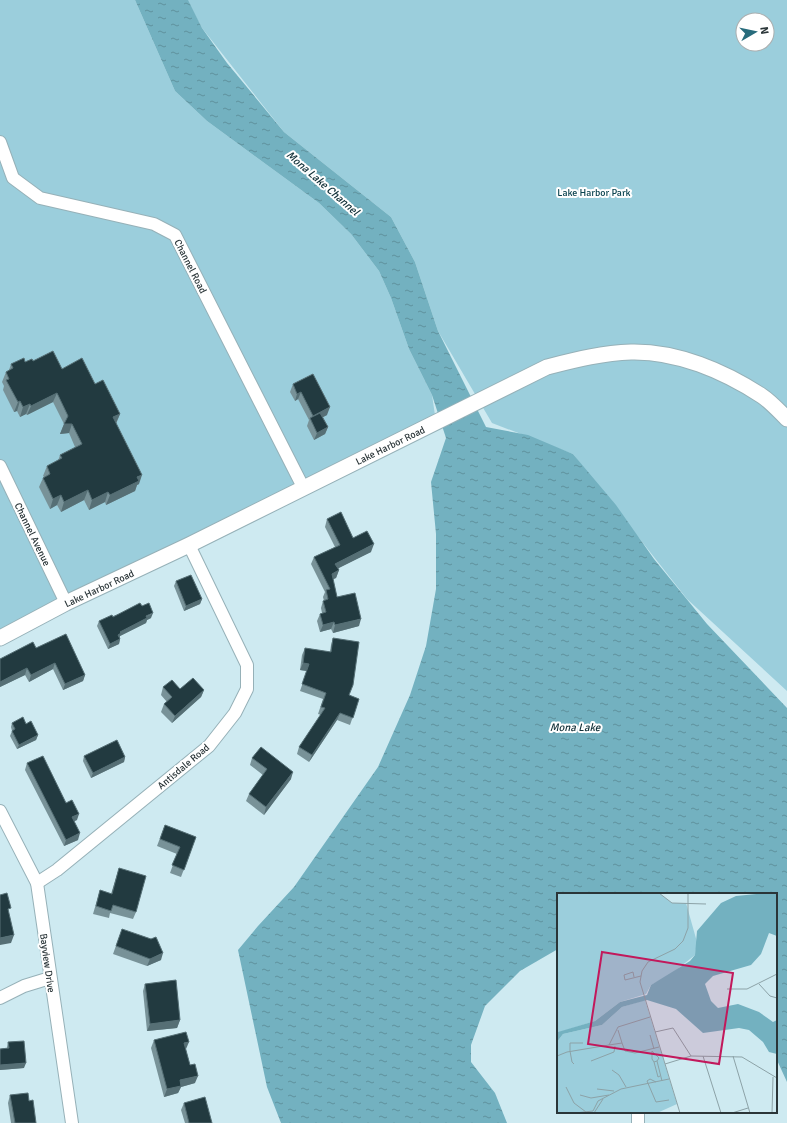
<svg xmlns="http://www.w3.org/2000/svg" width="787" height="1123" font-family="Signika,sans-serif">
<defs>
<pattern id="water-ripples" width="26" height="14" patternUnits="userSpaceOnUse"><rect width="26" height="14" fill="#73b1c0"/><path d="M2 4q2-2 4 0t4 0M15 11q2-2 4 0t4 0" fill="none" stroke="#5f919d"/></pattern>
</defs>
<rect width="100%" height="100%" fill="#ceeaf1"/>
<g fill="#9bcedc" fill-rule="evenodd">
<polygon points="0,0 135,0 175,91 207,121 319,203 351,234 379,271 391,298 409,349 432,395 436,422 0,636"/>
<path d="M 187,0 L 787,0 L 787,691 L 687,599 L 573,454 L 492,423 L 438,331 L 415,262 L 391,217 L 284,132 L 202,28 ZM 743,20 L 767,20 L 767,44 L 743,44 Z"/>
</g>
<polygon fill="url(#water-ripples)" points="135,0 188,0 202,28 227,63 284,132 391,217 415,262 438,331 486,427 528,435 573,454 616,505 654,559 707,624 787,708 787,1082 776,1058 776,894 558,894 558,949 520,971 485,1006 471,1045 471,1062 495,1093 507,1123 281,1123 267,1087 238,950 258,926 294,887 378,767 410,695 426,646 436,589 436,534 431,482 446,438 432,395 409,349 391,298 379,271 351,234 319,203 207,121 175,91"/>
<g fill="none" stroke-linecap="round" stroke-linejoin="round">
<g stroke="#96b1b8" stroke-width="14">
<g id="minor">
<polyline points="0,142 13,178 40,198 154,224 175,235 303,487"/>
<polyline points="0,466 66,603"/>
<polyline points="0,811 37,883 72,1123"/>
<polyline points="37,883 57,870 209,746 235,713 247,689 247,665 189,545"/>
<polyline points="0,998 24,986 50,978"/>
<polyline points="638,1123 638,1112"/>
</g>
</g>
<g stroke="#96b1b8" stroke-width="17">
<path id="tertiary" d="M 0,638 L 66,603 L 189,545 L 547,367 C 575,360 602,353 631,352 C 677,351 724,371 762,396 C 771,402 779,411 787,419"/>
</g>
<use href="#minor" stroke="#fff" stroke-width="12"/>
<use href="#tertiary" stroke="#fff" stroke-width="15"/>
</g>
<g fill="#789298">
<polygon points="33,361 62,369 95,384 120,414 116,424 139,484 137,485 135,491 106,505 105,502 89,510 84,500 61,512 57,505 50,509 39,487 43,478 44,477 43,476 47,466 58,461 60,455 75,447 69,433 60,434 64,424 53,402 27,415 26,414 20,417 17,411 14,412 3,390 4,386 2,382 6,372 9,370 11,364"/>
<polygon points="293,384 327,415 323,417 328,427 325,434 314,440 307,426 309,420 298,399 295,401 290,392"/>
<polygon points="327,519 353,538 371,552 338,568 339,570 336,578 333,579 337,597 359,626 333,633 331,629 320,632 317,621 320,614 322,613 321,608 323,601 324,601 323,597 325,592 311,564 314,557 335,547 325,527"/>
<polygon points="176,581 202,599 200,604 184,611 174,586"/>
<polygon points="142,606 151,618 147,620 146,623 120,636 120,639 119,644 108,649 97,626 99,621"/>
<polygon points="333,638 349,695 359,699 350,725 337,720 309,762 297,754 299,747 321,715 318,714 323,699 300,691 307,671 300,670 302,655 305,648 330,652 331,645"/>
<polygon points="36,648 85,675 83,681 63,690 53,669 29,682 25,675 0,687 0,659"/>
<polygon points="163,687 180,689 204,690 201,697 172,723 161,712 164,704 167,702 161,695"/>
<polygon points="12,723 26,724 38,735 36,740 17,749 10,736 12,731 11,727"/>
<polygon points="84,756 125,757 124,762 91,778 83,761"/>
<polygon points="252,758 291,779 264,815 246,801 249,794 263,775 250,765"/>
<polygon points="27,763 66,803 77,820 74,821 78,840 64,846 25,770"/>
<polygon points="165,825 196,837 181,877 170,873 177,854 157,846"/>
<polygon points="119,868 136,912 133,919 110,913 109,918 93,914 100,890 111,894"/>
<polygon points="122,929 161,960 147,966 113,954"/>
<polygon points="145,984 180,1020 177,1028 147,1031 143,991"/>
<polygon points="154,1040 186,1049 186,1050 190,1065 195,1083 181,1087 178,1093 164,1097 151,1048"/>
<polygon points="8,1042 24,1068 0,1070 0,1049 7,1048 7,1047"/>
<polygon points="10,1095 29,1101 36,1123 11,1123 8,1103"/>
<polygon points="184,1103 212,1123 185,1123 181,1110"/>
</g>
<g fill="#566f75">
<polygon points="301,392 298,399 295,401 297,394"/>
<polygon points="57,393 53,402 27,415 31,406"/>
<polygon points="20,401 17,411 14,412 18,402"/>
<polygon points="30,404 26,414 20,417 23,407"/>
<polygon points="330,407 327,415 312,423 311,421 313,416"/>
<polygon points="120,414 116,423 109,427 113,417"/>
<polygon points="64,424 72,424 69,433 60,434"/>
<polygon points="328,427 325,434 314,440 317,433"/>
<polygon points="142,475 139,484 137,485 135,491 106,505 110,495 137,477"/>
<polygon points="88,490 84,500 61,512 64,502"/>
<polygon points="108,492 105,502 89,510 92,500"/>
<polygon points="61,495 57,505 50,509 53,499"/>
<polygon points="374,544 371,552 333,571 335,564"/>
<polygon points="339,570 336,578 329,581 332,574"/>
<polygon points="202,599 200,604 184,611 186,606"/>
<polygon points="153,613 151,618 147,620 146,623 120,636 119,638 118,635 120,632"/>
<polygon points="361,619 359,626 333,633 335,625"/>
<polygon points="334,622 331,629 320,632 323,625"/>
<polygon points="120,639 119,644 108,649 110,644"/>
<polygon points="55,663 53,669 29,682 31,675"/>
<polygon points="303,663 309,664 307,671 300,670"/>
<polygon points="27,668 25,675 0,687 0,682"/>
<polygon points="85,675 83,681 63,690 65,684"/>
<polygon points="204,690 201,697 172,723 175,716"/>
<polygon points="340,713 337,720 309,762 312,755"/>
<polygon points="38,735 36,740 17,749 19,745"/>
<polygon points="125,757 124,762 91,778 93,773"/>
<polygon points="293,772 291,779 264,815 266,807"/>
<polygon points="79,814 77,820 70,823 72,817"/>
<polygon points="80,833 78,840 64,846 66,840"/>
<polygon points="14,935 11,943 0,945 0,938"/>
<polygon points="163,953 161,960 147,966 150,959"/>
<polygon points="180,1020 177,1028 147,1031 150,1024"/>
<polygon points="189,1042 186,1049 181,1051 184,1043"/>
<polygon points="26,1063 24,1068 0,1070 0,1065"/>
<polygon points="198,1076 195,1083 181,1087 178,1093 164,1097 167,1089 180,1080"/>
</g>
<g fill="#223a40" stroke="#566f75">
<polygon points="53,351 62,369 82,358 95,384 103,380 120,414 113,417 142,475 137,477 139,481 110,495 108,492 92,500 88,490 64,502 61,495 53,499 43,478 50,474 47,466 62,458 60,455 82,444 72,424 64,424 68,416 57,393 31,406 30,404 23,407 20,401 18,402 6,380 9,379 6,372 13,368 11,364 24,358 25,362 32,359 33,361"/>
<polygon points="313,374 330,407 313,416 301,392 297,394 293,384"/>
<polygon points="320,413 328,427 317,433 310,418"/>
<polygon points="341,512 353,538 367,531 374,544 335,564 339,570 332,574 337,597 355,593 361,619 335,625 334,622 323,625 320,614 326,612 323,601 328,599 326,590 330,589 314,557 340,545 327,519"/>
<polygon points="191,575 202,599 186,606 176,581"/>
<polygon points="140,603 142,606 149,603 153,613 146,616 147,618 120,632 121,633 118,635 120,639 110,644 99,621 112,615 113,617"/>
<polygon points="66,634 85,675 65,684 55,663 31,675 27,668 0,682 0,659 33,642 36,648"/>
<polygon points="333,638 359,642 353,685 349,695 359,699 353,718 340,713 312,755 299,747 325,708 321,707 326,693 302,684 309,664 303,663 305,648 331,652"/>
<polygon points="193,678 204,690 175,716 164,704 172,697 163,687 172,680 180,689"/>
<polygon points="23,717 26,724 31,721 38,735 19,745 12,731 15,729 12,723"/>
<polygon points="117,740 125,757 93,773 84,756"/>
<polygon points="261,747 293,772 266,807 249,794 267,769 252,758"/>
<polygon points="43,756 66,803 72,800 79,814 72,817 80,833 66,840 27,763"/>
<polygon points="165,825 196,837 184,870 172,865 180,847 160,839"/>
<polygon points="119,868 146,876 136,912 113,905 111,911 96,906 100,890 112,894"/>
<polygon points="7,893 11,908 8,909 14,935 0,938 0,895"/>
<polygon points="122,929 151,939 156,937 163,953 150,959 116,946"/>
<polygon points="176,980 180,1020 150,1024 145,984"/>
<polygon points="186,1032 189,1042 184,1043 190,1065 195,1064 198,1076 180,1080 181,1086 167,1089 154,1040"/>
<polygon points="24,1041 26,1063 0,1065 0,1049 9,1048 8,1042"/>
<polygon points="28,1093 29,1101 33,1100 36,1123 15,1123 10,1095"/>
<polygon points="205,1097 212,1123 189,1123 184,1103"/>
</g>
<g text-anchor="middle" stroke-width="4" stroke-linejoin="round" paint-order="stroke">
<g font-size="10" fill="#0a434f" stroke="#fff">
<text x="594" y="196">Lake Harbor Park</text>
</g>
<g font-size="10" fill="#2a3538" stroke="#fff">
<text transform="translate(191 266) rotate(63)" y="4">Channel Road</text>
<text transform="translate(390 445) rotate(-26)" y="4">Lake Harbor Road</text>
<text transform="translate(33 534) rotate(64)" y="4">Channel Avenue</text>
<text transform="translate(99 588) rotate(-25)" y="4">Lake Harbor Road</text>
<text transform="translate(183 766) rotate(-40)" y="4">Antisdale Road</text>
<text transform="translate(48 963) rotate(82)" y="4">Bayview Drive</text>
</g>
<g font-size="11" font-style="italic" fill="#102f37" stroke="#fff">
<text transform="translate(323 183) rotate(41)" y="4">Mona Lake Channel</text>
<text x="575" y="731">Mona Lake</text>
</g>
</g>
<g transform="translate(557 893)">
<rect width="220" height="220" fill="#ceeaf1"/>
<path d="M 0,0 L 102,0 L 115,10 L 129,10 L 140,49 L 138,62 L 113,82 L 94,92 L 89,101 L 63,109 L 38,128 L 0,140 ZM 88,107 L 120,211 L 100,220 L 0,220 L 0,149 L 6,141 L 45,132 L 65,114 Z" fill="#9bcedc"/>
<path d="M 210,0 L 220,0 L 220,43 L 212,40 L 204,61 L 194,72 L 156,83 L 148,91 L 154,108 L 161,115 L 181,111 L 202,119 L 216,129 L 220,127 L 220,161 L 212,159 L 206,149 L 192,137 L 182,135 L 146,140 L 119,116 L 90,107 L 65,114 L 45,132 L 6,141 L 0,149 L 1,139 L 38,128 L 63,109 L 90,102 L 94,92 L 133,68 L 138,62 L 140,38 L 164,10 L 179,3 Z" fill="#73b1c0"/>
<path fill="none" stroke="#8ca2a7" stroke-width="1" d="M 102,0 L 115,10 L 149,11M 77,84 L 76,79 L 67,82 L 68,87 L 84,83M 202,91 L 213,103 L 220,105M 170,96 L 190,96 L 220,81M 98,139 L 116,135 L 134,163M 93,142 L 97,156M 65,150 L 68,158 L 78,160 L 102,154M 52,152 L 65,150 L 61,137M 13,158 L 13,150 L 26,150M 13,158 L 15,169 L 17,171M 0,163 L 10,159 L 52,152 L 61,134 L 93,124M 146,163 L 164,220M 176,163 L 193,220M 34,168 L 57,159 L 58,153M 100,168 L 97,169 L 95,166 L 95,158 L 102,165 L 100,168 L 105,188M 97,169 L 101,184 L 103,183M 108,171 L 134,163 L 185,164 L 220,185M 55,177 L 62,182 L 69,194M 99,189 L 93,186 L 90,188 L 99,209 L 112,207M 9,194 L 17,210 L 29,219M 40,196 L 57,198M 23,202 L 34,205 L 52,202M 18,220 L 36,218 L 41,208 L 64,196 L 112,186M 37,220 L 46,206M 123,220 L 83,89 L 85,78 L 91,69 L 118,56 L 126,48 L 131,35 L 131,0M 175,220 L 191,215M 215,220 L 216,184"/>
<path fill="#c2185b" fill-opacity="0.15" stroke="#c2185b" stroke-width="2" d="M 45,59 L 176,80 L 162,171 L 31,151 Z"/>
<rect width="220" height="220" fill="none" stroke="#2a3538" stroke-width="2"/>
</g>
<g transform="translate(755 32) rotate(81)"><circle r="19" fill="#ffffff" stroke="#aaaeaf"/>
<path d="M0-3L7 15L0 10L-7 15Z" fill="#286c7c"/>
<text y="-6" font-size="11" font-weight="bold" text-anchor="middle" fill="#2a3538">N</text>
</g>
</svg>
